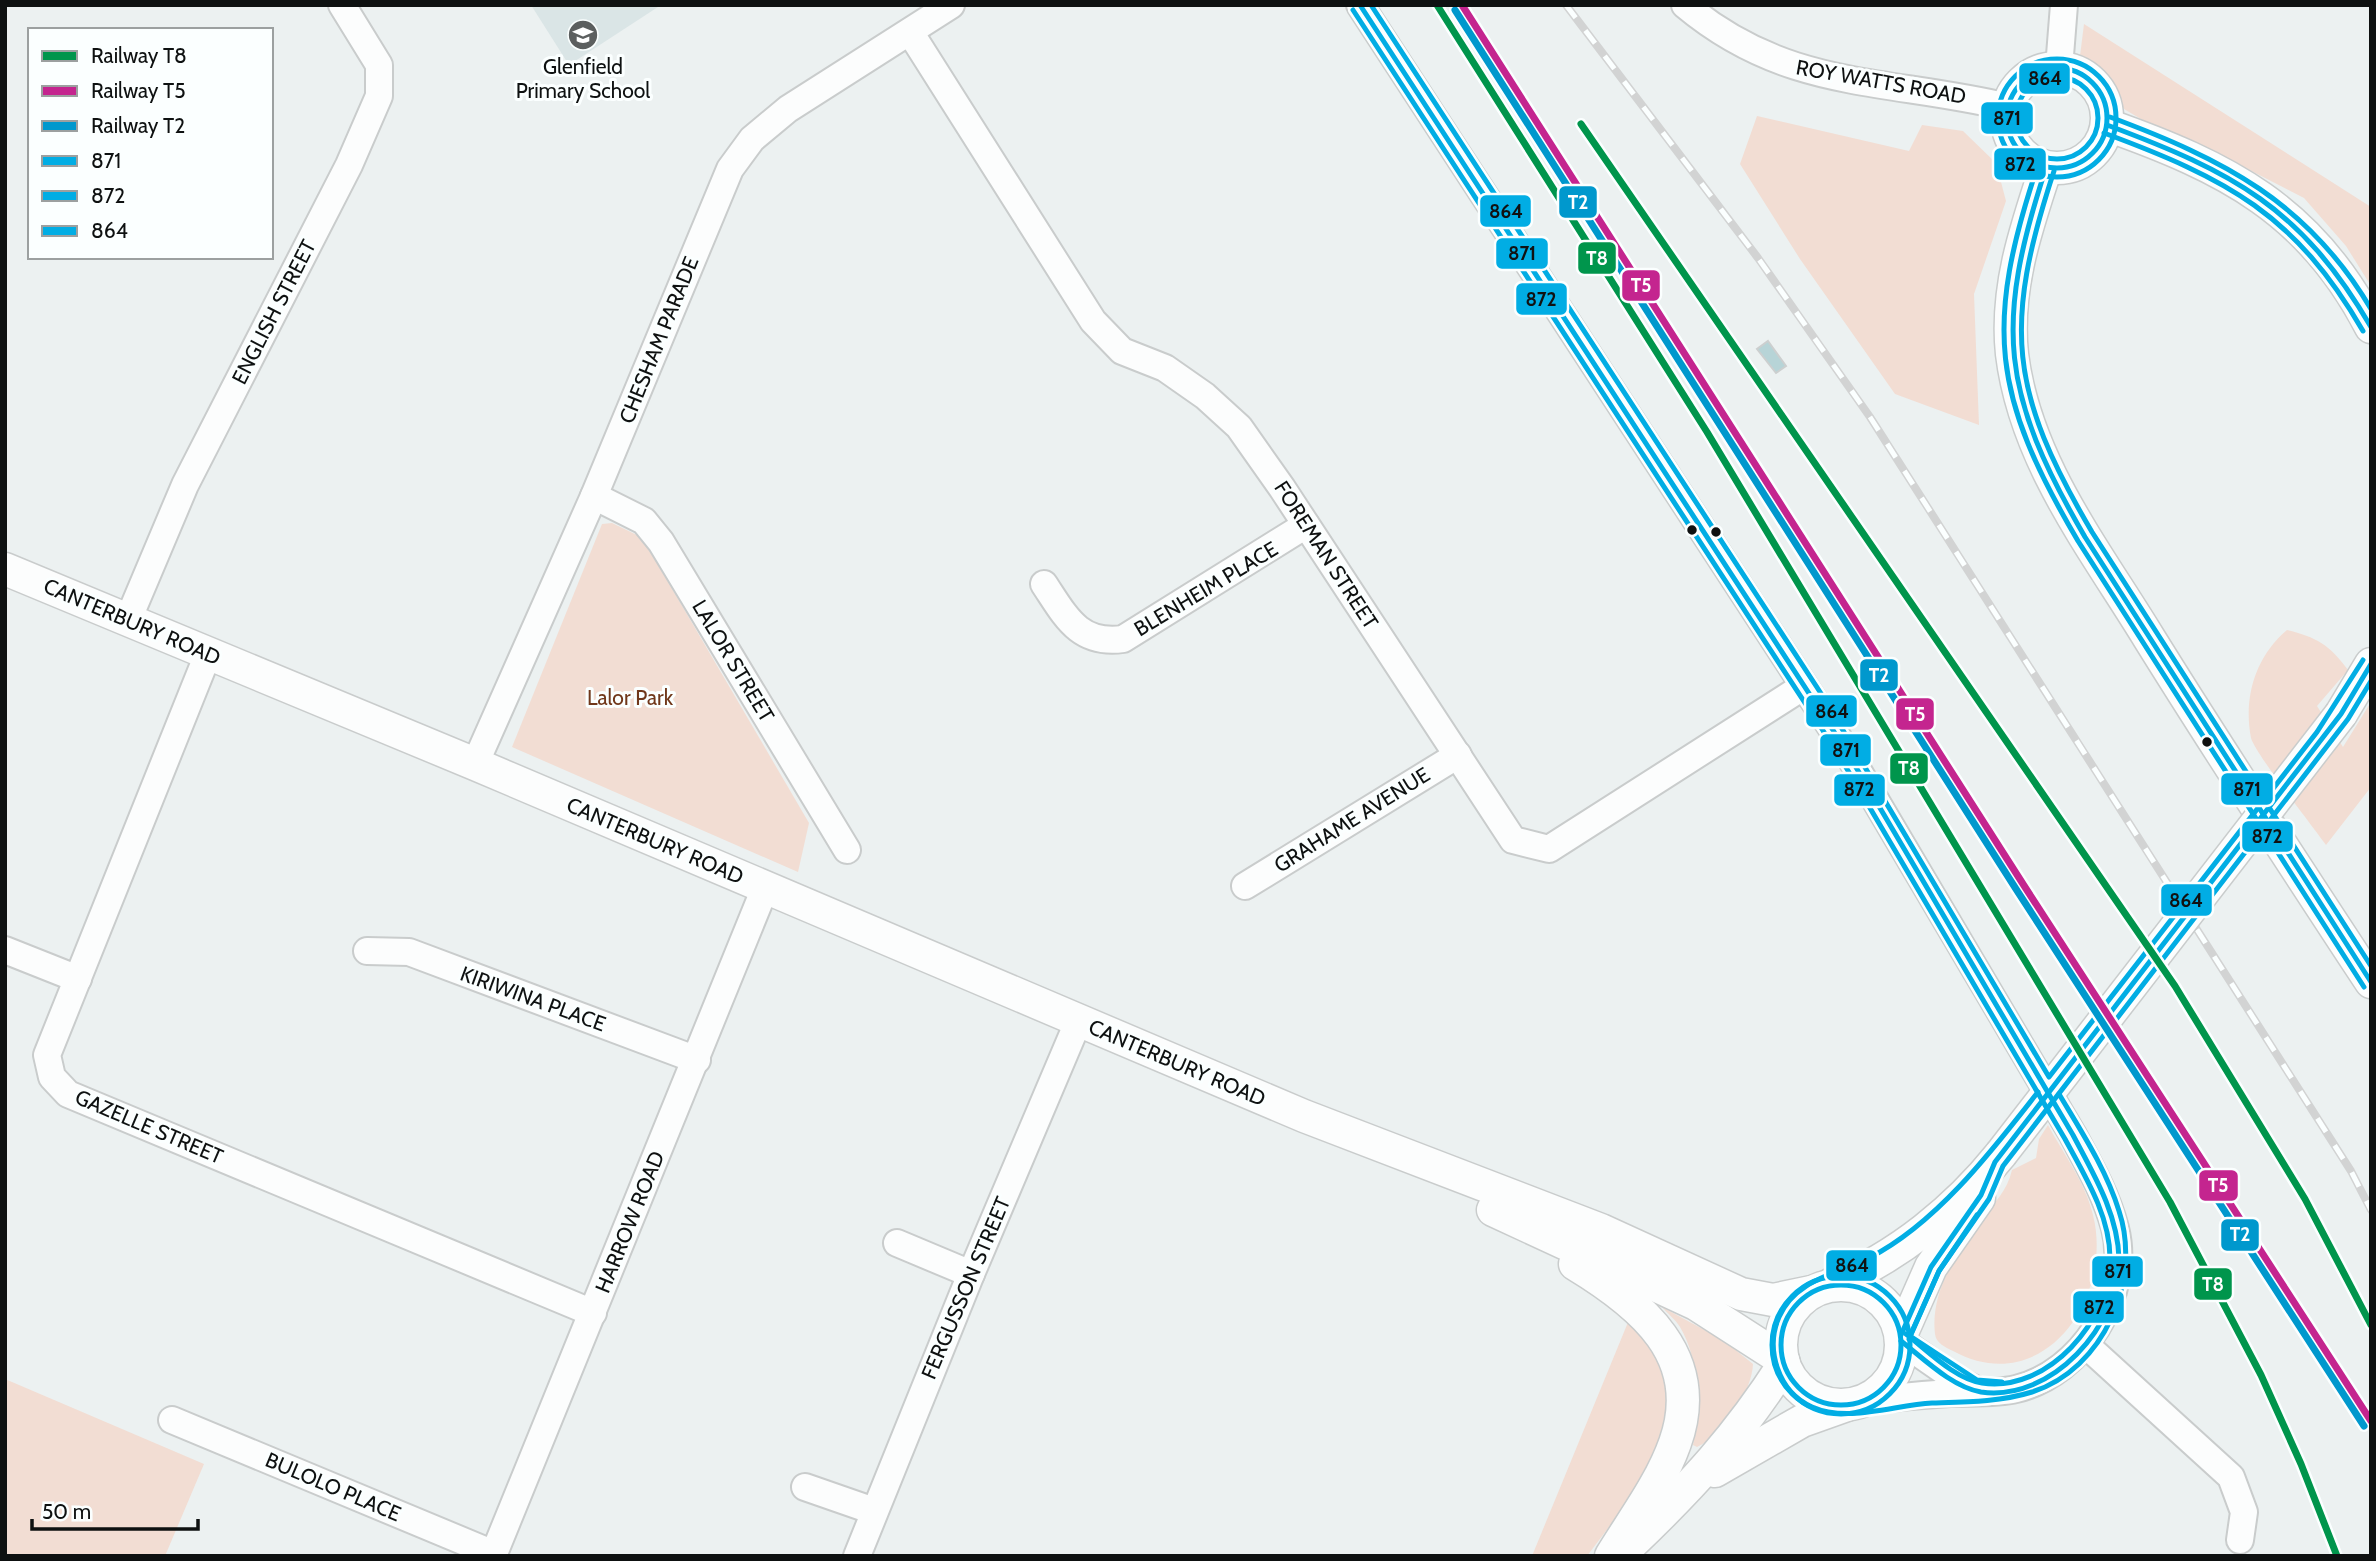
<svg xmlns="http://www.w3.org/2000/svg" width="2376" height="1561" font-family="Cabin,sans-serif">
<rect width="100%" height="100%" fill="#ecf1f1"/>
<polygon fill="#dae5e6" points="531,5 661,5 569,65"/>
<g fill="#f2ddd3">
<polygon points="2084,24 2371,207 2371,286 2346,246 2304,198 2230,160 2161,131 2124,109 2107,82 2080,56"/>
<polygon points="1757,116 1909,151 1922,125 1963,131 1996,163 2006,201 1974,294 1979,425 1895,394 1800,259 1740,164"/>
<polygon points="612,523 639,536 650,551 809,823 798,872 512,747 602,524"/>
<path d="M 2287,630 C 2316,637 2330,645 2348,670 L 2317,706 L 2343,747 L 2371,702 L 2371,787 L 2326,845 C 2313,827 2255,753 2251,738 C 2243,697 2256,656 2287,630 Z"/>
<path d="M 2048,1125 C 2063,1153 2086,1184 2093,1215 C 2114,1298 2043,1400 1953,1351 C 1945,1347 1936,1343 1935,1334 C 1930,1292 1957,1251 1982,1219 C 1995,1202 2007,1191 2012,1170 L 2036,1158 L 2039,1139 Z"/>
<path d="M 1662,1307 L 1723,1340 L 1753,1364 C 1752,1392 1723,1435 1697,1447 L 1693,1445 C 1700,1408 1700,1361 1680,1327 C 1676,1320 1667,1313 1662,1307 Z"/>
<polygon points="1631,1315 1657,1350 1670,1384 1662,1457 1587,1556 1532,1556"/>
<polygon points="5,1379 204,1464 165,1556 5,1556"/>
</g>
<polygon fill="#b7d4d7" stroke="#cccfcf" stroke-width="2" points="1768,341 1786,366 1776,373 1757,349"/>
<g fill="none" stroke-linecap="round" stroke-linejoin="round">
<g stroke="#c9cccc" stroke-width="30">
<g id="minor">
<path d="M 1360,5 L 1844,747 L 2073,1135 C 2089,1165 2106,1194 2115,1228 C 2132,1295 2082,1373 2016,1389 C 1995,1394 1972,1392 1951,1393 C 1921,1395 1891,1397 1861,1402"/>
<path d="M 1685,5 C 1788,91 1886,78 2008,107"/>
<polyline points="910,32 1093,321 1122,351 1165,368 1205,396 1239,427 1282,488 1513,840 1549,849 1804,686"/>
<polyline points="2059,68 2064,5"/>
<polyline points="594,496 644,521 661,542 847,850"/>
<path d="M 1044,584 C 1066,617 1079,645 1123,639 L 1306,525"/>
<polyline points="128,620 185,485 349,165 379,96 379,65 342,5"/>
<polyline points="208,654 47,1055 52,1077 68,1094 593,1313"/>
<polyline points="475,764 594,496 730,169 752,139 788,109 951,5"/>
<polyline points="1245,886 1458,755"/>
<polyline points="5,950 78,979"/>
<polyline points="367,951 409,952 697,1060"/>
<polyline points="897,1243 971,1274"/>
<polyline points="1901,1341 1960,1382 1979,1391"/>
<polyline points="2086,1345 2231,1477 2244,1512 2240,1540"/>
<polyline points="172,1420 494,1554"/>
<polyline points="805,1487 874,1511"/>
<polyline points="493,1556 765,888"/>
<polyline points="857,1556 971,1274 1078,1022"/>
</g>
</g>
<g stroke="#c9cccc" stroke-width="35">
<g id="major">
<circle cx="2057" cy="118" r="50"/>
<path d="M 2107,125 C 2226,167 2311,210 2371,327"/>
<path d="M 2046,168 C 2026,228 2005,289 2012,354 C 2025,461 2094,548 2149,638 C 2221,754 2296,868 2371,982"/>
<polyline points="5,569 475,764 1304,1116 1601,1230 1741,1294 1773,1300 1811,1292"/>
<polyline points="2341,714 2371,664"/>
<polyline points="1493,1210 1696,1304 1783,1360"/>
<path d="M 1575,1264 C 1641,1304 1706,1356 1675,1443 C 1661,1483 1633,1520 1611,1556"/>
<path d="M 1832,1284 C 1898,1257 1957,1209 2001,1154"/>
<circle cx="1841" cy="1345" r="60"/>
<polyline points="1901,1335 1931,1267 1979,1198"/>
<polyline points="1715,1471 1802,1421 1847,1405"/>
<path d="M 1630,1545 C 1692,1486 1738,1436 1784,1364"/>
</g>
</g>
<use href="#minor" stroke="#fcfdfd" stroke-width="26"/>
<use href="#major" stroke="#fcfdfd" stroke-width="32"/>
<g stroke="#d2d3d3" stroke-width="8">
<polyline id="rail" points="1566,5 1758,258 1870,417 2351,1171 2371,1210"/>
</g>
<use href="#rail" stroke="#fbffff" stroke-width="5" stroke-dasharray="16" stroke-linecap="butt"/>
<g stroke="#c9cccc" stroke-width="35" stroke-linecap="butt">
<polyline id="major-bridge" points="2001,1154 2341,714"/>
</g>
<use href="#major-bridge" stroke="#fcfdfd" stroke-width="32"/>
<g stroke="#fbffff" stroke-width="10">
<g id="bus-1">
<path d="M 1360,5 L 1844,747 L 2073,1135 C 2093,1173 2118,1214 2119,1259 C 2120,1325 2052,1402 1981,1392 C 1952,1387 1924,1359 1901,1341"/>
<circle cx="2057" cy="118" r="50"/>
<path d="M 2107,125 C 2233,172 2301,207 2371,327"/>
<path d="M 2046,168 C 1994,326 2001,393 2085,537 L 2371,982"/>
<circle cx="1841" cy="1345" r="60"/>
<polyline points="1901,1335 1931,1267 1981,1195 1995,1162 2341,714 2371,664"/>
</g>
</g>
<g stroke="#fbffff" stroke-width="10">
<g id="bus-2">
<path d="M 1353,10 L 1837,752 L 2065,1139 C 2085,1176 2110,1216 2110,1258 C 2111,1320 2048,1393 1982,1383 C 1955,1379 1928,1351 1906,1334"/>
<circle cx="2057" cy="118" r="59"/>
<path d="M 2104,133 C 2228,179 2295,214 2363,331"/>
<path d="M 2038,165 C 1984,326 1992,395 2078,541 L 2364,987"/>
<circle cx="1841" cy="1345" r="69"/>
<polyline points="1909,1339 1939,1271 1989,1199 2003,1166 2348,719 2371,681"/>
</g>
</g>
<g stroke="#fbffff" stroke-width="10">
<g id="bus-3">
<polyline points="1371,5 1822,695 2049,1077 2317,732 2363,660"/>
<circle cx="2057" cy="118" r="41"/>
<path d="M 2110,117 C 2223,159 2308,202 2371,309"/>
<path d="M 2054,171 C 2003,326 2009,391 2092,532 L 2371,966"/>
<path d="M 2038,1092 C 1992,1151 1936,1224 1869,1258 C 1836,1274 1795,1280 1779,1317 C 1765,1349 1778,1392 1812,1407 C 1848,1423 1894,1405 1932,1403 C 1965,1402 2000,1402 2032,1392 C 2104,1369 2142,1280 2119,1211 C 2106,1169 2081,1131 2059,1094"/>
<polyline points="1977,1215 1939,1271 1910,1336 1977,1380 2002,1382"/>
</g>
</g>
<use href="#bus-1" stroke="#01ade4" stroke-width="5"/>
<use href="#bus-2" stroke="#01ade4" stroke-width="5"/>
<use href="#bus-3" stroke="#01ade4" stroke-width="5"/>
<g stroke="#fbffff" stroke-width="12">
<g id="rail-1">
<polyline points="1437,5 1707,432 2170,1202 2261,1375 2301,1464 2337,1556"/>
<polyline points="1581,124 2175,986 2305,1199 2371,1325"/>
</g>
</g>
<g stroke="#fbffff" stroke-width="12">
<polyline id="rail-2" points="1462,5 2023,884 2371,1421"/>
</g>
<g stroke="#fbffff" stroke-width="12">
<polyline id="rail-3" points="1455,10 2016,889 2364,1426"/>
</g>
<use href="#rail-1" stroke="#00954c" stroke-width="7"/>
<use href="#rail-2" stroke="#c4258f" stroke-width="7"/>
<use href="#rail-3" stroke="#0098cd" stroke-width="7"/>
</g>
<defs>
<g id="school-disc" transform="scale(1.575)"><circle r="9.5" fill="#5c5f5f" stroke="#fbffff"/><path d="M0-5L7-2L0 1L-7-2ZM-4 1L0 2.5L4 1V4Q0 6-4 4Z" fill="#fff"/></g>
</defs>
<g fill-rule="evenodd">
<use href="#school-disc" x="583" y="35"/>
</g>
<g fill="#0e1111" stroke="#fbffff" stroke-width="2.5">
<circle cx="1692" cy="530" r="6"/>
<circle cx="1716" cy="532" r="6"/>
<circle cx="2207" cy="742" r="6"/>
</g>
<g text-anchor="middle" stroke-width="6" stroke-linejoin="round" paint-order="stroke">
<g font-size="21" fill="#0e1111" stroke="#fbffff">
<text x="583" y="74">Glenfield<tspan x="583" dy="24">Primary School</tspan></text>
</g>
<g font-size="21" fill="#0e1111" stroke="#fbffff">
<text transform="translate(1881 82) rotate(10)" y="7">ROY WATTS ROAD</text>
<text transform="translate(274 312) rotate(-63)" y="7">ENGLISH STREET</text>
<text transform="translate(659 340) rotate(-68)" y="7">CHESHAM PARADE</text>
<text transform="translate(1326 555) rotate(57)" y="7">FOREMAN STREET</text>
<text transform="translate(1206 589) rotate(-31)" y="7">BLENHEIM PLACE</text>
<text transform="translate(132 622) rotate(23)" y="7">CANTERBURY ROAD</text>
<text transform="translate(733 661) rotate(59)" y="7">LALOR STREET</text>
<text transform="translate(1352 820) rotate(-32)" y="7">GRAHAME AVENUE</text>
<text transform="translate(655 841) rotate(23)" y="7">CANTERBURY ROAD</text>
<text transform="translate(533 999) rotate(20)" y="7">KIRIWINA PLACE</text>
<text transform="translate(1177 1063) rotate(23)" y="7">CANTERBURY ROAD</text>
<text transform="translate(149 1127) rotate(23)" y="7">GAZELLE STREET</text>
<text transform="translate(630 1222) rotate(-68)" y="7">HARROW ROAD</text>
<text transform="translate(966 1288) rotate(-67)" y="7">FERGUSSON STREET</text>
<text transform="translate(333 1487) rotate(23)" y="7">BULOLO PLACE</text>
</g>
<g font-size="21" fill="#70371a" stroke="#fbffff">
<text x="630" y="705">Lalor Park</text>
</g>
</g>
<g stroke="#fbffff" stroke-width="2.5">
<rect x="2018" y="62" width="53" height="33" rx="7" fill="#01ade4"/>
<rect x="1980" y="101" width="54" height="34" rx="7" fill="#01ade4"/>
<rect x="1993" y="147" width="54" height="34" rx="7" fill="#01ade4"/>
<rect x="1558" y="185" width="40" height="34" rx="7" fill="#0098cd"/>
<rect x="1479" y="194" width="53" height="34" rx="7" fill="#01ade4"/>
<rect x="1495" y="237" width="54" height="33" rx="7" fill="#01ade4"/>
<rect x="1577" y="241" width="40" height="34" rx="7" fill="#00954c"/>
<rect x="1621" y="269" width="40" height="33" rx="7" fill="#c4258f"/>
<rect x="1515" y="282" width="53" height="34" rx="7" fill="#01ade4"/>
<rect x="1859" y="658" width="40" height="34" rx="7" fill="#0098cd"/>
<rect x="1805" y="694" width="53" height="34" rx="7" fill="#01ade4"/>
<rect x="1895" y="697" width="40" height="34" rx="7" fill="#c4258f"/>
<rect x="1819" y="733" width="53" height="34" rx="7" fill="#01ade4"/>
<rect x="1889" y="752" width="40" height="33" rx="7" fill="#00954c"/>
<rect x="2220" y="772" width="54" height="34" rx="7" fill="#01ade4"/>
<rect x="1833" y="773" width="53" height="34" rx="7" fill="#01ade4"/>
<rect x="2241" y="820" width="53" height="33" rx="7" fill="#01ade4"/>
<rect x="2160" y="883" width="53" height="34" rx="7" fill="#01ade4"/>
<rect x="2198" y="1169" width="41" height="33" rx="7" fill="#c4258f"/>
<rect x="2220" y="1218" width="40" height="34" rx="7" fill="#0098cd"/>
<rect x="1825" y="1249" width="53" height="33" rx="7" fill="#01ade4"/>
<rect x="2091" y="1255" width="53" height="33" rx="7" fill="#01ade4"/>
<rect x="2193" y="1267" width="40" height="34" rx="7" fill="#00954c"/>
<rect x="2072" y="1290" width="53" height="34" rx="7" fill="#01ade4"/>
</g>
<g font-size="19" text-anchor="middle" font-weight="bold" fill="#fff">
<text x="1578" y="209">T2</text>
<text x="1597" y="265">T8</text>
<text x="1641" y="292">T5</text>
<text x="1879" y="682">T2</text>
<text x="1915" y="721">T5</text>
<text x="1909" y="775">T8</text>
<text x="2218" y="1192">T5</text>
<text x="2240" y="1241">T2</text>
<text x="2213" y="1291">T8</text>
</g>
<g font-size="19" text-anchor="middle" font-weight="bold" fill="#111">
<text x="2045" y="85">864</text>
<text x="2007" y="125">871</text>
<text x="2020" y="171">872</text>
<text x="1506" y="218">864</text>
<text x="1522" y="260">871</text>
<text x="1541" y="306">872</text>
<text x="1832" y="718">864</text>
<text x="1846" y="757">871</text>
<text x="2247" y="796">871</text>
<text x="1859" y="796">872</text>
<text x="2267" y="843">872</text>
<text x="2186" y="907">864</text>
<text x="1852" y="1272">864</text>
<text x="2118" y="1278">871</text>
<text x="2099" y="1314">872</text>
</g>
<rect width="2376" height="1561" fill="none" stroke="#0e1111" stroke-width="14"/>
<rect x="28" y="28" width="245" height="231" fill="#fbffff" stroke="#9ca0a0" stroke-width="2"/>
<rect x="42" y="51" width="35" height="10" fill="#00954c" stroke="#9ca0a0" stroke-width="2"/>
<text x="91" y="63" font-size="21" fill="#0e1111">Railway T8</text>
<rect x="42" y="86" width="35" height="10" fill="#c4258f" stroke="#9ca0a0" stroke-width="2"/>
<text x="91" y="98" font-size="21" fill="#0e1111">Railway T5</text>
<rect x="42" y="121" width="35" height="10" fill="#0098cd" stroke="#9ca0a0" stroke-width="2"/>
<text x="91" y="133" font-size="21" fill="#0e1111">Railway T2</text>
<rect x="42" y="156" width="35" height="10" fill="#01ade4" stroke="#9ca0a0" stroke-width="2"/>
<text x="91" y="168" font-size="21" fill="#0e1111">871</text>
<rect x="42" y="191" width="35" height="10" fill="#01ade4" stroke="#9ca0a0" stroke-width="2"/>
<text x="91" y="203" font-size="21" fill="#0e1111">872</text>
<rect x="42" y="226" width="35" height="10" fill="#01ade4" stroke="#9ca0a0" stroke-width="2"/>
<text x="91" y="238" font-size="21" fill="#0e1111">864</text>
<path d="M32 1519v10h166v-10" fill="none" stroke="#0e1111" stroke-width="3.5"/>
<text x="42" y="1519" font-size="21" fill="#0e1111" stroke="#fbffff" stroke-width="5" paint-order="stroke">50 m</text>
</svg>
